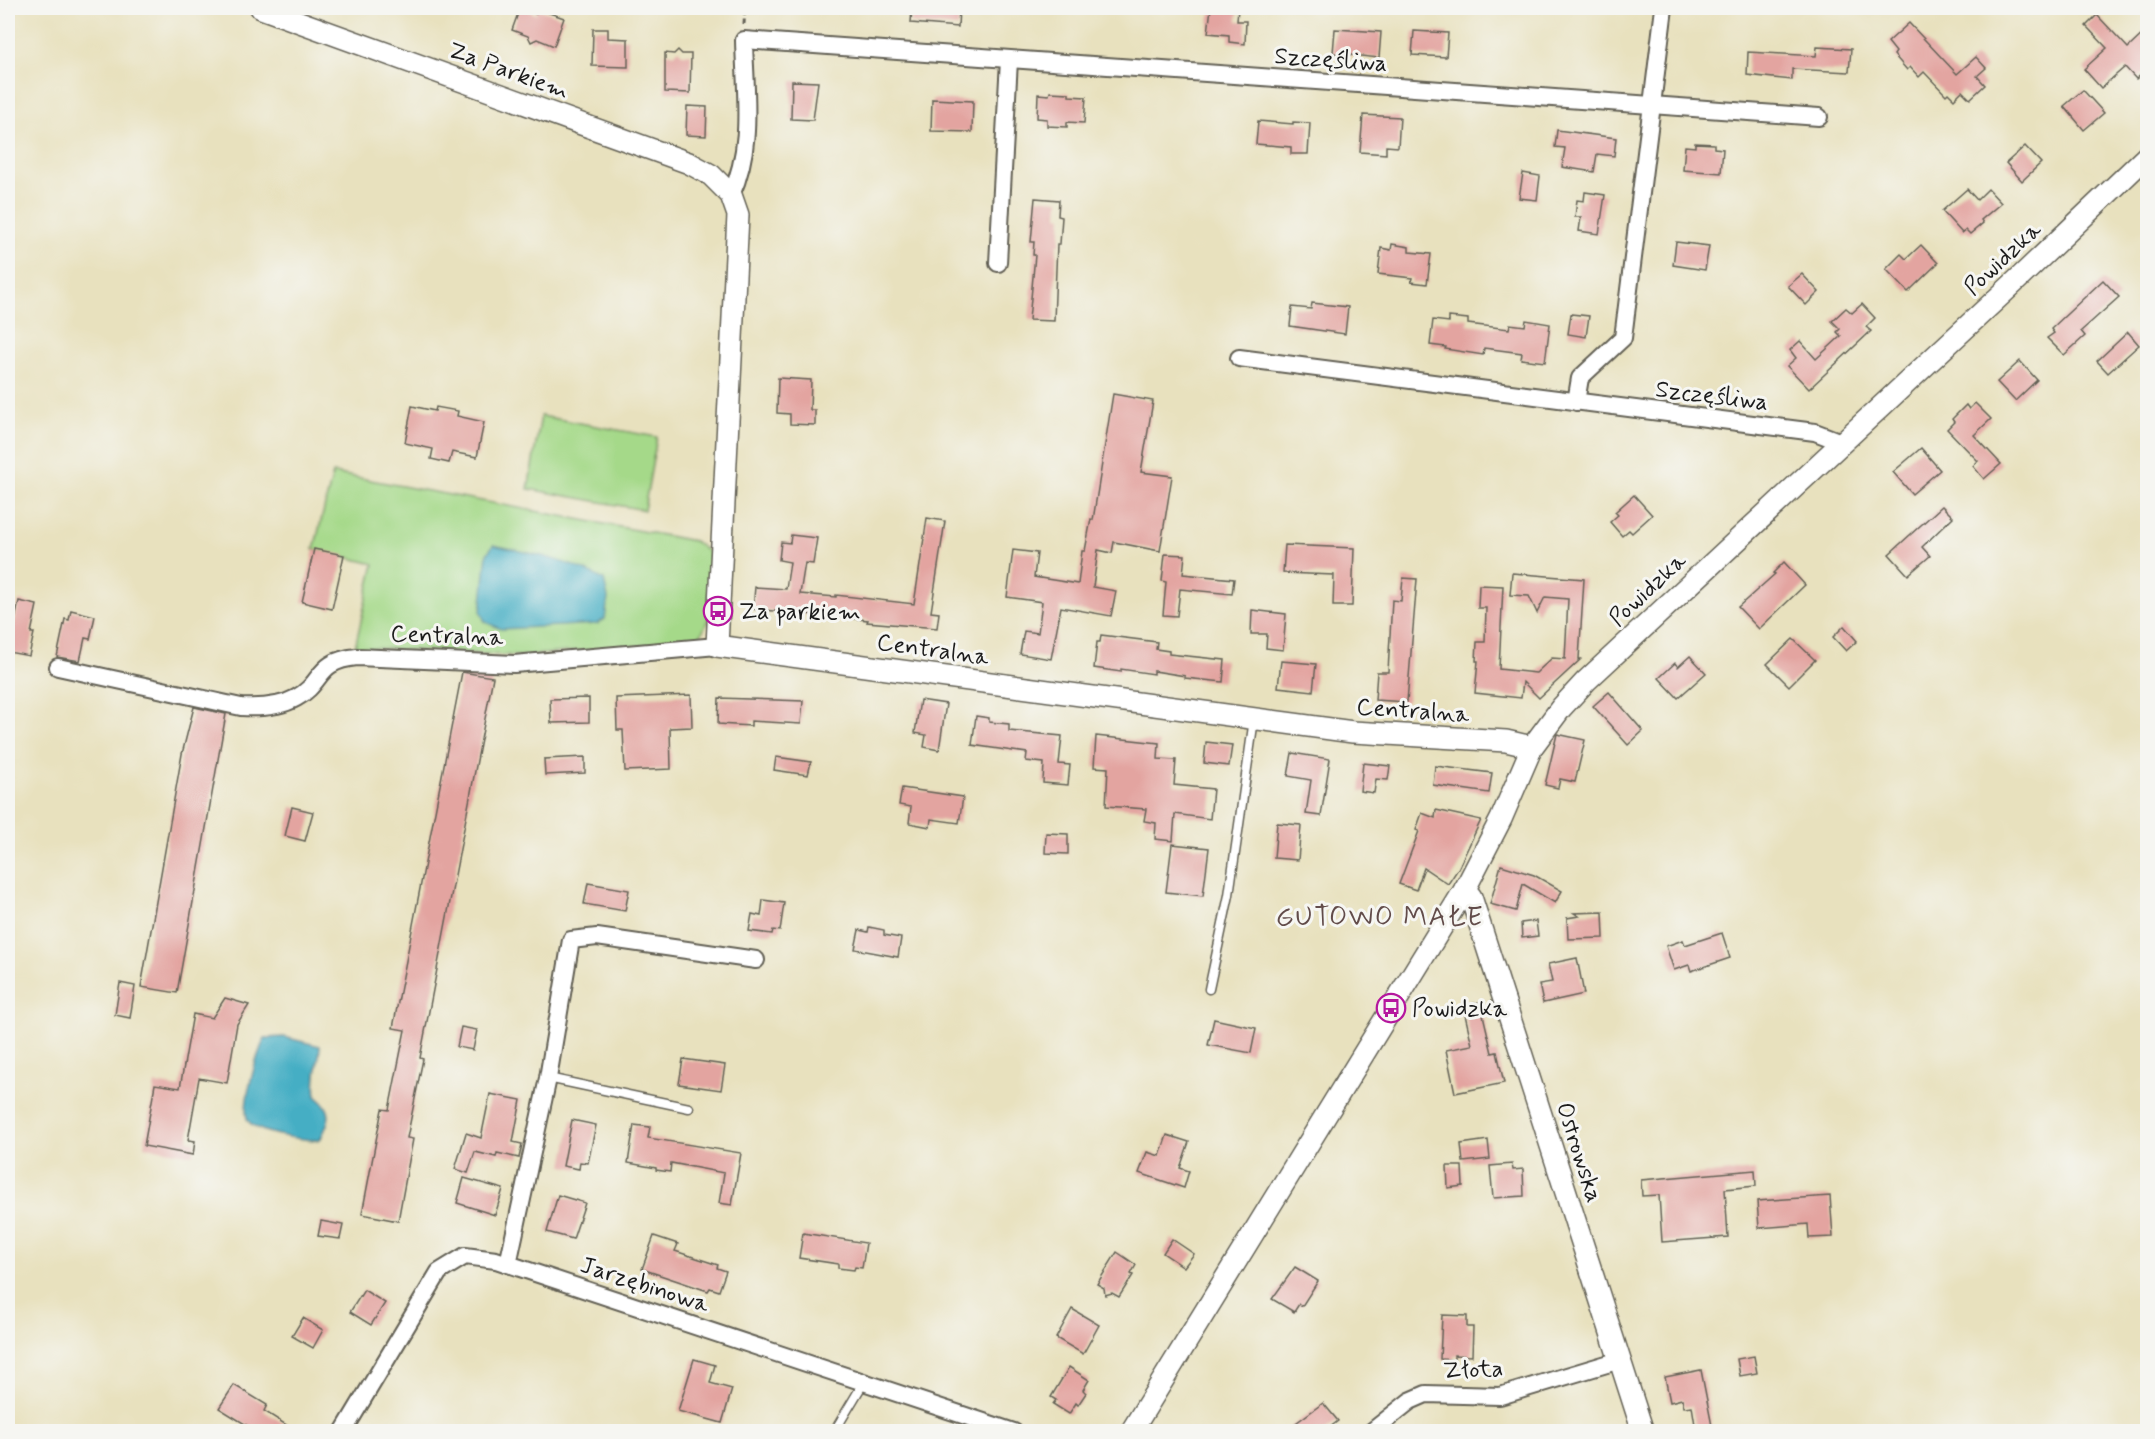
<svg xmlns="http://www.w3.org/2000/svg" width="2155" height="1439" font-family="Mynerve,sans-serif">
<rect width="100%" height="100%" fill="#f6f6f2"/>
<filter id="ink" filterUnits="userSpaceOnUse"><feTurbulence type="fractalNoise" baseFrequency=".0167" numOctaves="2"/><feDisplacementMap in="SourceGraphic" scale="12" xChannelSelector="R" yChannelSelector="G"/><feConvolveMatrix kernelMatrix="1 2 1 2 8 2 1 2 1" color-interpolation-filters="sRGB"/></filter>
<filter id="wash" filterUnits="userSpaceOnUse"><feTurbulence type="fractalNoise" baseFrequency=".008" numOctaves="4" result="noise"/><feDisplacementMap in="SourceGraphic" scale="24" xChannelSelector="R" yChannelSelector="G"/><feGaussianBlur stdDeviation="1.35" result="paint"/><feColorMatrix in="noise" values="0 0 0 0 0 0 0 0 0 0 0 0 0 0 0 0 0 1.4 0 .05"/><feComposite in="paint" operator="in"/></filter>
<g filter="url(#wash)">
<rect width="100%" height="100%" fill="#e8e1be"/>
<g fill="#a5d989" stroke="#607a52" stroke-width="1.5">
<polygon points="541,416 657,437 644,510 528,489"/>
<polygon points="333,473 694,541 710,553 708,620 700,637 683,642 520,656 355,647 374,564 314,549"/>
</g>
<g fill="#44aec4" stroke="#306570" stroke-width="1.5">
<path d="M 493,545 C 530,553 572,561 604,580 L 608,598 L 605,619 L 597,624 L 501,629 L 485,622 L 481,612 L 487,554 Z"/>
<path d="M 284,1037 L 320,1046 C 319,1063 313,1079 316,1096 C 335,1111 330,1120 320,1140 C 303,1140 261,1135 249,1122 C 239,1111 258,1052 265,1038 Z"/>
</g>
<g id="blocks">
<g fill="#e3a4a0">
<polygon points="520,8 536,14 538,9 564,18 554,46 537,39 531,42 528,36 512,30"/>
<polygon points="912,8 959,8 958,27 911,23"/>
<polygon points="1211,8 1238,8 1237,21 1246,21 1245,44 1229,42 1229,35 1208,33"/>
<polygon points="2097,15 2128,48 2148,29 2148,69 2136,79 2125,67 2101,88 2084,69 2107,48 2086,26"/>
<polygon points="1909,23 1957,74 1976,57 1986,68 1977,76 1985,85 1970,99 1962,91 1954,99 1948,93 1946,95 1924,72 1919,77 1910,67 1907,70 1894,55 1896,52 1888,42"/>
<polygon points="593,29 608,29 608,38 628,39 628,67 592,66"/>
<polygon points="1335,29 1381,32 1379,58 1333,53"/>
<polygon points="1414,31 1448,33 1446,57 1412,55"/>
<polygon points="1817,47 1851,49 1849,72 1792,69 1792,80 1747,75 1748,52 1816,56"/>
<polygon points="678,50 682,54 691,54 690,93 665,92 665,53 674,54"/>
<polygon points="792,81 818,82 813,120 791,119"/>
<polygon points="2083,90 2104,113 2084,130 2064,106"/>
<polygon points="1050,92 1069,93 1069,96 1086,97 1084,123 1067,122 1067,127 1047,126 1047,119 1037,118 1038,94 1049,95"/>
<polygon points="932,99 973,101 972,132 931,131"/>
<polygon points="687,106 707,107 706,136 686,135"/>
<polygon points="1363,115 1400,117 1398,147 1386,146 1386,154 1360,152"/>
<polygon points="1258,121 1293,124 1293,122 1310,123 1308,154 1291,154 1291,147 1256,144"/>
<polygon points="1557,130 1616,138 1614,156 1597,154 1594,172 1562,167 1565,148 1555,147"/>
<polygon points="1695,143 1714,144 1714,148 1723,149 1721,173 1683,170 1685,146 1695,147"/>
<polygon points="2025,146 2041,163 2022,181 2006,163"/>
<polygon points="1523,173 1540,176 1537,200 1519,198"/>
<polygon points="1967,189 1977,200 1988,189 2001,203 1981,220 1983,223 1970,234 1966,230 1962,233 1942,211"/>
<polygon points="1585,192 1605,195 1599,234 1579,231 1581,217 1575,217 1577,200 1584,201"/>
<polygon points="1035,198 1059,200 1058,216 1062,217 1060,244 1057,244 1054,321 1029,320 1035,255 1033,255 1034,242 1031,242"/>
<polygon points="1676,242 1709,246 1705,270 1673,265"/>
<polygon points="1392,244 1409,247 1409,252 1431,254 1427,284 1411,282 1412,278 1378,274 1381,248 1391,250"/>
<polygon points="1921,245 1938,263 1908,292 1886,269 1901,254 1906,259"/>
<polygon points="1802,274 1819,292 1806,305 1788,286"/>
<polygon points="2103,280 2119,297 2081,331 2085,336 2064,355 2047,338 2054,333 2051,329"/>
<polygon points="1312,303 1348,307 1345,334 1290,326 1292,307 1311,309"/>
<polygon points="1862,304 1875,318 1866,327 1871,331 1809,389 1787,366 1796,358 1790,350 1800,341 1816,359 1841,336 1837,332 1840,329 1832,321 1846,308 1852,313"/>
<polygon points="1571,314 1589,316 1586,337 1568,334"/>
<polygon points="1449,317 1468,319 1468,324 1509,329 1510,324 1525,326 1526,320 1550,324 1545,362 1521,359 1522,353 1484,348 1483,355 1445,349 1446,347 1430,345 1433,320 1449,322"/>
<polygon points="2128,332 2139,345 2108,373 2097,361"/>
<polygon points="2020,361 2037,380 2015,401 1997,382"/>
<polygon points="778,378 811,380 810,410 815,410 815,425 790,424 790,414 777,413"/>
<polygon points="1113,394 1153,401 1141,472 1172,476 1160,551 1114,542 1112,553 1098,550 1093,587 1116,591 1111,616 1061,607 1051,659 1020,654 1024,631 1038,633 1042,602 1007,597 1013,550 1037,553 1034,577 1078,584 1082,551 1085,551 1091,519 1093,520"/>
<polygon points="1975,403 1991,419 1974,435 2001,464 1984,479 1973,466 1978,461 1947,429 1954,422 1952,419 1966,405 1969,409"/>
<polygon points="412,406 435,411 436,407 458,411 457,416 484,422 477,457 452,452 449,463 431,459 433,449 405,443"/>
<polygon points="1921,448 1940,470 1912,494 1893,472"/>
<polygon points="1634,495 1652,515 1632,533 1629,530 1622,536 1610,522 1618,515 1615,512"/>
<polygon points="1942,506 1953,517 1922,547 1930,556 1908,575 1889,554"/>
<polygon points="927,518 945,521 931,612 939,613 937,628 867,622 868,620 753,609 755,587 786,589 790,562 779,560 781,542 790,543 791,535 817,538 813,564 805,563 800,594 836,597 836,595 914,604"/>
<polygon points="1285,545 1354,548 1352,606 1333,606 1334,575 1283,573"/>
<polygon points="314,549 344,555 332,609 302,602"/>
<polygon points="1165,554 1185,555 1183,574 1234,579 1232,594 1180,589 1177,616 1163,615 1166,582 1162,581"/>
<polygon points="1784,562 1805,585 1759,629 1738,607 1775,574 1773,573"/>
<polygon points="1512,573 1584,579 1579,659 1581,659 1539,698 1523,682 1521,698 1475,693 1478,661 1476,661 1477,642 1485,642 1486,608 1478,608 1479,585 1503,586 1499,669 1536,673 1552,658 1565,659 1568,599 1545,597 1537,613 1529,596 1510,595"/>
<polygon points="1403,578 1417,579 1407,702 1375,700 1377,672 1388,672 1392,600 1401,601"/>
<polygon points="19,601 37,605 31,633 34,633 29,656 8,652"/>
<polygon points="71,610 95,616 90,639 85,638 80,661 57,657 65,619 69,620"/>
<polygon points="1252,610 1286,614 1283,650 1266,648 1267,634 1251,634"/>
<polygon points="1844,626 1857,641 1846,651 1833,637"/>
<polygon points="1101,635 1157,642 1156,649 1169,651 1169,654 1225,660 1223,682 1185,678 1185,676 1154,671 1154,674 1121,669 1121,672 1094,668 1097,642 1100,642"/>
<polygon points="1793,639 1815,660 1789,686 1767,664"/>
<polygon points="1690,656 1706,673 1678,698 1659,678 1675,663 1678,667"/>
<polygon points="1281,661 1316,664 1313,691 1278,687"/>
<polygon points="462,672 493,677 420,1058 423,1059 407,1138 413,1139 398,1221 362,1214 382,1109 389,1110 405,1030 393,1028"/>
<polygon points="1609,692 1643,731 1628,745 1593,706"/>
<polygon points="691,695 692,727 670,728 671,769 625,771 623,730 617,730 616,698"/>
<polygon points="589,698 589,722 551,723 550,699"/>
<polygon points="719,698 803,701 801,724 751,721 751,726 718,724"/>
<polygon points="920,700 946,704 939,750 924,747 926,735 915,733"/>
<polygon points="194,707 226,714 177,993 141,987 182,754"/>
<polygon points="976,716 989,718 989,722 1009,724 1009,731 1062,736 1059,764 1070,765 1068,785 1043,783 1044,763 1026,761 1027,753 972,745"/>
<polygon points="1557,734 1585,740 1575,782 1560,779 1558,788 1545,785"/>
<polygon points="1096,736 1159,743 1158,759 1176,760 1174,785 1213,789 1210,819 1175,814 1173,841 1155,839 1156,823 1144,821 1146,809 1106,806 1108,768 1094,767"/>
<polygon points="1206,742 1232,745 1229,766 1204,763"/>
<polygon points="1292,753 1330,759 1321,816 1306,814 1311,780 1288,776"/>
<polygon points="585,757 585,773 545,775 544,759"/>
<polygon points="776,757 811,762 808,775 774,770"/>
<polygon points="1363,763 1390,766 1388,780 1376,779 1374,793 1360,791"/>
<polygon points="1435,766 1492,773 1489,793 1433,785"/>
<polygon points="902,788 963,797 959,823 931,819 930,827 909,823 911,807 899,805"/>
<polygon points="292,807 313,812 305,841 285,836"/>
<polygon points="1436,810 1481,820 1458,869 1448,884 1424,868 1416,890 1399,884 1419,831 1416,830 1422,813 1435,818"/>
<polygon points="1277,823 1301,825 1298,860 1274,858"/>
<polygon points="1046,833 1068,834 1068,854 1045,853"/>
<polygon points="1172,844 1209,848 1203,896 1166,892"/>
<polygon points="1501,865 1534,875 1562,891 1555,903 1523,884 1516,911 1490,904"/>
<polygon points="588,883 629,890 625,911 584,904"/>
<polygon points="763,900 784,903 780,931 773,930 772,934 749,931 752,914 761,916"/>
<polygon points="1603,912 1604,938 1568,939 1567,918 1579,916 1574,913"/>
<polygon points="1536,921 1538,936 1522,938 1521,923"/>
<polygon points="869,927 884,930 884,935 901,938 898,957 855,949 859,930 868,932"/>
<polygon points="1722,933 1730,958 1691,971 1689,965 1674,970 1666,946 1683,940 1685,945"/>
<polygon points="1577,958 1584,994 1543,1003 1539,984 1552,982 1548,964"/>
<polygon points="120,983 135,986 130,1018 115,1015"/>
<polygon points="225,998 249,1005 237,1024 227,1083 199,1078 188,1140 195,1141 193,1155 144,1146 155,1084 180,1088 193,1014 212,1018"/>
<polygon points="1480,1002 1492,1053 1497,1052 1504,1083 1455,1093 1446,1050 1472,1045 1463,1006"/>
<polygon points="1214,1019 1256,1028 1251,1053 1208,1045"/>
<polygon points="461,1027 477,1030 473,1050 457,1047"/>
<polygon points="683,1059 725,1065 721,1090 679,1084"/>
<polygon points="490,1094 521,1100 513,1142 522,1144 519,1158 497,1153 496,1157 475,1152 468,1173 455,1169 466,1133 481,1138"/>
<polygon points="572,1120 596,1125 588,1163 580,1162 579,1169 563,1166"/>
<polygon points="634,1125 650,1127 648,1138 741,1153 732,1205 719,1203 724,1173 671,1163 670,1172 656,1170 656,1168 628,1163"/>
<polygon points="1167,1135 1189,1142 1180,1168 1189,1171 1184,1188 1139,1173 1147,1152 1160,1156"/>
<polygon points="1488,1140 1490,1159 1463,1162 1461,1144"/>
<polygon points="1512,1164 1513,1170 1523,1169 1524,1196 1493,1198 1490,1166"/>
<polygon points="1447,1166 1462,1166 1463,1186 1448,1188"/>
<polygon points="1755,1170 1756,1186 1725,1189 1728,1237 1662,1242 1659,1195 1642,1196 1641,1180"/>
<polygon points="464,1178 503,1189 495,1215 457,1203"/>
<polygon points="558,1195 585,1203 573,1239 547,1232"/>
<polygon points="1830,1196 1833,1237 1809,1238 1808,1224 1759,1228 1757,1201"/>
<polygon points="321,1221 343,1225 340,1239 318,1236"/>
<polygon points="803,1233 866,1243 862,1268 855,1267 854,1270 838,1268 838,1264 799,1258"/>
<polygon points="654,1236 678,1244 675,1251 718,1265 717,1268 726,1271 719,1291 710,1288 708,1291 642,1269"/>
<polygon points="1172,1239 1194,1254 1184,1267 1163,1253"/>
<polygon points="1117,1252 1136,1265 1131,1274 1133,1275 1119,1297 1112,1293 1105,1295 1104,1288 1097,1284"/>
<polygon points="1295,1267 1318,1281 1302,1306 1299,1304 1294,1312 1272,1299"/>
<polygon points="364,1290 385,1303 371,1325 350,1312"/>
<polygon points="1072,1309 1099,1325 1083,1354 1056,1338"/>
<polygon points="1442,1315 1467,1316 1467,1327 1473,1327 1472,1356 1454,1355 1454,1360 1440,1359"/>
<polygon points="303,1318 323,1330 313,1348 292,1336"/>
<polygon points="1754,1356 1757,1373 1740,1376 1737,1359"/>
<polygon points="694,1359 715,1365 710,1383 732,1389 722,1423 678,1411"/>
<polygon points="1069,1367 1089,1380 1083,1390 1086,1393 1078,1405 1076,1403 1069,1414 1053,1404 1056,1400 1051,1397"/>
<polygon points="1701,1370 1713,1431 1696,1431 1692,1406 1684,1407 1682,1399 1670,1402 1665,1377"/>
<polygon points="234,1385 267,1405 264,1411 296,1431 256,1431 219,1408"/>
<polygon points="1323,1403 1338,1421 1325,1431 1285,1431"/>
</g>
</g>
</g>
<g filter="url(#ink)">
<use href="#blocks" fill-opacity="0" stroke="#636155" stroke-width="1.5"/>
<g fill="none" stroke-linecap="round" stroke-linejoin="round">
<g stroke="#636155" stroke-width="11">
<g id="service">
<polyline points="1209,989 1229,895 1254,719"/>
<polyline points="548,1078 689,1108"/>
<polyline points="834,1432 864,1382"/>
</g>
</g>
<g stroke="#636155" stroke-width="20">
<g id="minor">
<path d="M 731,195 C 754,145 745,93 744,40 L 1819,117"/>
<polyline points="998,263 1009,60"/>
<polyline points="1239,358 1815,432 1841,442"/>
<polyline points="1576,402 1580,378 1623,338 1664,8"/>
<path d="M 58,667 L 241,707 C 259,708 280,707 296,698 C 324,683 315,661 357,657 L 514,664 L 717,646"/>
<polyline points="508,1264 548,1078 571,940 597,937 756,960"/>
<polyline points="343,1432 439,1272 465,1256 496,1260 1014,1432"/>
<polyline points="1371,1432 1410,1401 1426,1394 1500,1396 1620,1360"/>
</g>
</g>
<g stroke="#636155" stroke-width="24">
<g id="tertiary">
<polyline points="261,8 689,163 711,175 731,195 738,215 717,646 1353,732 1506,741 1532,747"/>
<polyline points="1465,889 1471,897 1643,1432"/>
<polyline points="1131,1432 1465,889 1501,819 1532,747 1561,708 1586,681 2016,281 2148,155"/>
</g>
</g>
<polyline stroke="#636155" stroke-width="3" stroke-dasharray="4.5 4.5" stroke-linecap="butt" points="744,24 745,8"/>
<use href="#service" stroke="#fff" stroke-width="8"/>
<use href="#minor" stroke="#fff" stroke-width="16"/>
<use href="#tertiary" stroke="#fff" stroke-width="21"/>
</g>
</g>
<defs>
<g id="bus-ring" transform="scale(1.5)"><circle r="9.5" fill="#f6f6f2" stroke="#b5179e" stroke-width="1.5"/><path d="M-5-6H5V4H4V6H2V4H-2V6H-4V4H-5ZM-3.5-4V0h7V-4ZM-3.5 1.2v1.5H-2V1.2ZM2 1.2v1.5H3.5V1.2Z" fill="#b5179e"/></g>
</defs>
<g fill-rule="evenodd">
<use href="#bus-ring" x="718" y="611"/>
<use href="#bus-ring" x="1391" y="1008"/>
</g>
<g text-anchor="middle" stroke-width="6" stroke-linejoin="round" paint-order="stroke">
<g font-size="24" fill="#1c1c1c" stroke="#f6f6f2">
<text transform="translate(1331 59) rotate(4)" y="8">Szczęśliwa</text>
<text transform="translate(509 70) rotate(20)" y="8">Za Parkiem</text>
<text transform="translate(2002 258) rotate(-43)" y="8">Powidzka</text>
<text transform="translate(1712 395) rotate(7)" y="8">Szczęśliwa</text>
<text transform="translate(1647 589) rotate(-43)" y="8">Powidzka</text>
<text transform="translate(447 635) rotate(2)" y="8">Centralna</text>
<text transform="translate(933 649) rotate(8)" y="8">Centralna</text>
<text transform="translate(1413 710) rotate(4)" y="8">Centralna</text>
<text transform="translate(1580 1152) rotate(72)" y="8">Ostrowska</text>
<text transform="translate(645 1284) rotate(18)" y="8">Jarzębinowa</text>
<text transform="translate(1473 1369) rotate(-2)" y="8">Złota</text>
</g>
<g font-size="24" fill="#1c1c1c" stroke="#f6f6f2" text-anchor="start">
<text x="739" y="619">Za parkiem</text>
<text x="1412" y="1016">Powidzka</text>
</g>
<g font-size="27" letter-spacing="1.5" fill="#624c4a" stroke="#f6f6f2">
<text x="1380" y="925">GUTOWO MAŁE</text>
</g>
</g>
<rect width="2155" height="1439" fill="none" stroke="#f6f6f2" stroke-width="30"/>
</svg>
